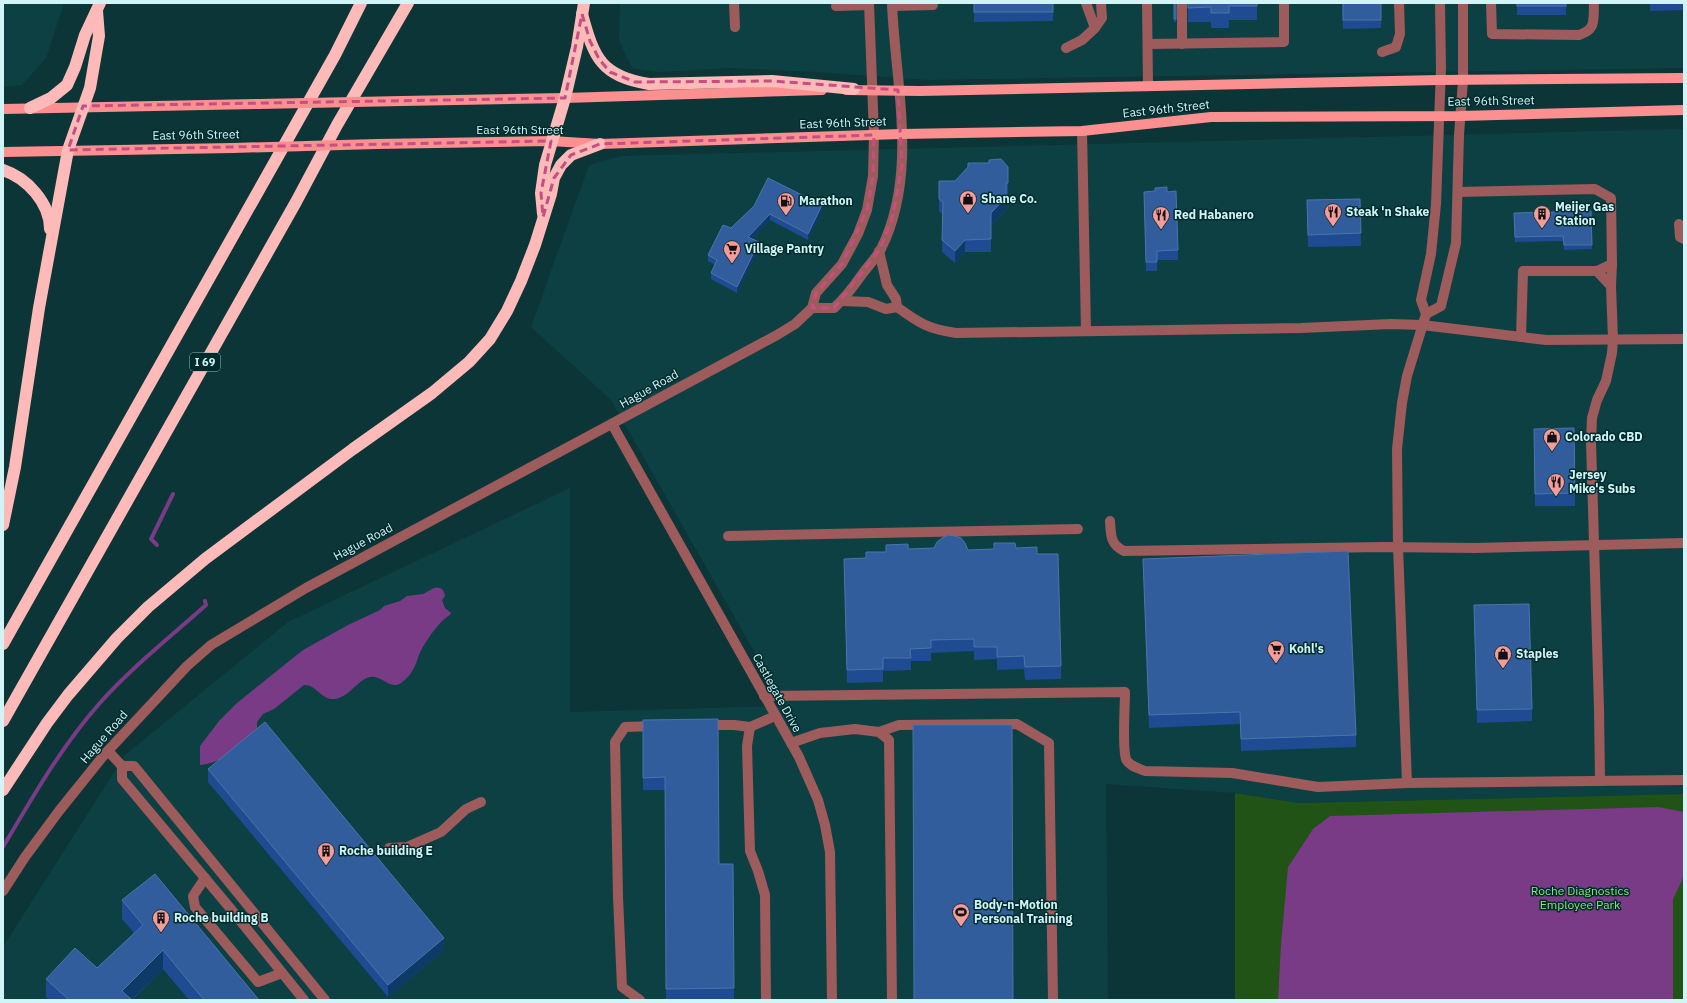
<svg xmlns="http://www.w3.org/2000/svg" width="1687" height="1003" font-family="'IBM Plex Sans',sans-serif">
<rect width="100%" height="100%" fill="#0c3537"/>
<g fill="#0d4043">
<polygon points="3,3 64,3 46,58 22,85 3,87"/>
<polygon points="620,3 1684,3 1684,68 928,80 816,72 730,68 658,72 632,68 619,41"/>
<polygon points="1684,129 1684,794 1299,803 1235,793 1106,784 1108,1000 3,1000 3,947 125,755 288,622 570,488 570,712 785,706 611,400 531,327 589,165 621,156"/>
</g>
<polygon fill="#205315" points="1235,793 1299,803 1684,794 1684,1000 1235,1000"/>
<g fill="#793a86">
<path d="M 434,588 C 441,587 444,589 445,596 L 442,600 L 445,608 L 451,613 L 450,615 C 439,621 424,643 419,655 C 415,667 412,675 401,683 C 389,691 380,672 367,678 C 355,683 348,698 334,699 C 321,700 316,684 304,685 L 274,709 L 263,714 L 257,722 L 257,729 C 237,748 228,761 200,765 L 200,746 L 219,721 L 237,703 L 303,650 L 348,625 L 380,610 L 384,606 L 400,601 L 407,596 L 423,594 Z"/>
<polygon points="1658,807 1684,812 1684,876 1673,899 1673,1000 1278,1000 1281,944 1288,867 1313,829 1330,816"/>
</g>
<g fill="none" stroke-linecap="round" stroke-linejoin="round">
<g stroke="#793a86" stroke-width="4">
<polyline points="157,545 151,539 173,494"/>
<path d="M 3,847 C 32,798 61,747 99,704 C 131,668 170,637 206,605 L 205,601"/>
</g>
<g stroke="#9e5b5b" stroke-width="10">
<polyline points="734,3 735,27"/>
<polyline points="1147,3 1148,86"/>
<path d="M 1491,3 L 1492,34 L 1579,35 C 1597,29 1593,20 1594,3"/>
<polyline points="836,6 869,5"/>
<polyline points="892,6 933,5"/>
<polyline points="1095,28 1102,18 1101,3"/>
<polyline points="1148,44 1284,42 1284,3"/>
<polyline points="1182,44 1182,3"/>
<polyline points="1066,48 1082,40 1095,28 1086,3"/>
<polyline points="1382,52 1396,47 1400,34 1399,3"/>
<polyline points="1082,131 1086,331"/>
<polyline points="1458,192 1595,189 1611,198 1612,264 1597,271 1523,271 1521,337"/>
<polyline points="1679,224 1680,237 1684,239"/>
<path d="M 879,251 L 887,285 L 896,299 L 897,307 C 919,323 928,329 956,333 L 1301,328 L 1391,324 L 1422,325 L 1546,340 L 1684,339"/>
<polyline points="1597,271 1611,286 1613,339 1612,353 1606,381 1597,400 1592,418 1591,442 1599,708 1600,781"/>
<polyline points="1611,286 1612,264"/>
<polyline points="842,301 868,302 886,309 897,307"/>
<path d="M 812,308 L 834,308 C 846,297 854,286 863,273 C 869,265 876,258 881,249 C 919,173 895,83 892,3"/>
<polyline points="1426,314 1441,306 1456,243 1459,135 1463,80 1463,3"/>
<polyline points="612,424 799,757 818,800 825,825 830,852 832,1000"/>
<path d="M 1110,521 C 1111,535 1110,544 1124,551 L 1384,547 L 1475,548 L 1684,543"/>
<polyline points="728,536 1078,529"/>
<path d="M 764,696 L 1125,692 C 1125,706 1122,747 1126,759 C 1129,766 1138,768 1145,771 L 1232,773 L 1318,787 L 1407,783 L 1684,780"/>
<polyline points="706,725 734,725 750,727 775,716"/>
<polyline points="750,727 747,746 750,851 758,871 765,895 766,1000"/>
<polyline points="879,732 899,725 1017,724 1049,743 1053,1000"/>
<polyline points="791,743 820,733 855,729 879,732 889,740 892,1000"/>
<polyline points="108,751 122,766 122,779 230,908 304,1000"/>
<polyline points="122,766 134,766 325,1000"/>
<polyline points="1407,783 1398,547 1397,449 1402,403 1407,376 1426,314 1421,300 1431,254 1436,204 1441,68 1440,3"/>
<polyline points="389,848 407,847 441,832 466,809 481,802"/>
<polyline points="205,878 193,896 195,907 258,982 282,973"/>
<polyline points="3,891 25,857 59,811 104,755 187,666 211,645 306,588 777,335 795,324 812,308 816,293 842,264 858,234 867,210 873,176 874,135 869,3"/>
<polyline points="640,1000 622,987 618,897 615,742 625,727 656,726"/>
</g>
<g stroke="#fc8f8f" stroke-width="10">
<polyline points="846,90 920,91 1440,80 1684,78"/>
<polyline points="402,101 565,98 822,90"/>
<polyline points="3,109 259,104"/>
<polyline points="377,144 551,141 600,144 901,134 1082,131 1211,117 1460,116 1684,110"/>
<polyline points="3,152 233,148"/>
</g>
<g stroke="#fdbab8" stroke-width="12">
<path d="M 582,14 C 594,58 601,76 649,84 L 772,81 L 854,89"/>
<polyline points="30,108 51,98 67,85 75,67 85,35 100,3"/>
<path d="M 3,170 C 27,178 50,203 50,229"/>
<polyline points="543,214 541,193 545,165 565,98 577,47 584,3"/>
<polyline points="3,525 15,467 39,308 68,150 90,88 99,36 97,11"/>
<polyline points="3,644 335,55 361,3"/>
<polyline points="3,721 296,202 337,125 408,3"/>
<polyline points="3,790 47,723 68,695 117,638 148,607 205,559 353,449 432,393 469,362 490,339 507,311 521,281 535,245 551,194 554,178 561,165 571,155 600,144"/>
</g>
<g stroke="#fc8f8f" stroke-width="10">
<polyline points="259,104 402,101"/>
<polyline points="233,148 377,144"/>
</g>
</g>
<g fill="#1e4b91">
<polygon points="974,3 1060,3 1060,4 1053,4 1053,21 974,22"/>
<rect x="1174" y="3" width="2" height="19"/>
<polygon points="1188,3 1257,3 1257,20 1229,20 1229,28 1211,28 1211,22 1188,22"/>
<polygon points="1342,3 1381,3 1381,28 1343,29"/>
<rect x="1517" y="3" width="49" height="12"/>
<polygon points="1650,3 1684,3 1684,10 1650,11"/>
<polygon points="968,163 1008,167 1008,195 1006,195 1006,210 991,225 991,252 965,252 955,263 942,252 943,215 939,211 939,181 955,181 968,167"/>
<polygon points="1167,192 1178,250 1178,260 1157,260 1157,271 1146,271 1144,201"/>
<polygon points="1360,199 1361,246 1308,247 1307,200"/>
<polygon points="754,206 822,211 808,240 770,220 752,239 759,248 737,293 711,279 711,273 715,265 708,261 708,255"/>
<polygon points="1591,211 1592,249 1564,250 1563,241 1515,242 1514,213"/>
<polygon points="1574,428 1575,506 1535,506 1534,429"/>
<polygon points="1016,548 1037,554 1061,666 1061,679 1025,680 1024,669 997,670 997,659 974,660 974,651 931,653 931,661 911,661 911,670 883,671 883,682 847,683 844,559 866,558 866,552 886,552 908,549 968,550"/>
<polygon points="1143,559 1356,735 1356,747 1241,751 1240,724 1149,728"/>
<polygon points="1474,618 1532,709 1532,721 1477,723"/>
<polygon points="643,720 719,864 733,864 734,1000 666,1000 665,790 643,790"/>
<polygon points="208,769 444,950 388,997 208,782"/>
<polygon points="122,900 259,1000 189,1000 163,969 132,1000 49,1000 46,997 46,979 97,968 134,933 122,919"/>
</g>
<g fill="#0e3a68">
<polygon points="1006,197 1006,210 991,225 991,213"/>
<polygon points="822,205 822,211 808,240 808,234"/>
<polygon points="770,214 770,220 748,243 748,237"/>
<polygon points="965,240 965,252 955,263 955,251"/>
<polygon points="759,242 759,248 737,293 737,287"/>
<polygon points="444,938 444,950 388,997 388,985"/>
<polygon points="163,950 163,969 131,1000 122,991"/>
</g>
<g fill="#315d9c" stroke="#4a75aa">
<rect x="974" y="3" width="79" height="9"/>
<rect x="1174" y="3" width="2" height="16"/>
<polygon points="1188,3 1257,3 1257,6 1229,6 1229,13 1211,13 1211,7 1188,8"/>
<rect x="1343" y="3" width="38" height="17"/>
<rect x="1517" y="3" width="49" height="3"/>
<polygon points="1001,159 1008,167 1008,183 1006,183 1006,197 991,213 991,239 965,240 955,251 942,240 943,202 939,199 939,181 955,181 968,167 968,163 989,163 989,160"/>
<polygon points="768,178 822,205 808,234 770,214 748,237 759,242 737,287 711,273 717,260 708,255 723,225 731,228 754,206"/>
<polygon points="1167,187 1167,192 1176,191 1178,250 1157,251 1157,262 1146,262 1144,192 1155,191 1155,188"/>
<polygon points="1360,199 1361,233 1308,235 1307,200"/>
<polygon points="1591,211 1592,245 1564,245 1563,236 1515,237 1514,213"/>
<polygon points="1574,428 1575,493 1535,494 1534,429"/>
<polygon points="948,535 955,536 961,538 965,543 968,550 994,549 994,543 1015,543 1016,548 1037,547 1037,554 1058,554 1061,666 1025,667 1024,656 997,657 997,647 974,647 974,639 931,640 931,648 910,649 911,658 883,658 883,669 847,670 844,559 866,558 866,552 886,552 886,545 908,544 908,549 934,548 937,542 942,538"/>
<polygon points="1348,551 1356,735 1241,739 1240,712 1149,715 1143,559"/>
<polygon points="1529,604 1532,709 1477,710 1474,605"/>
<polygon points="718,719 719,864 733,864 734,988 666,989 665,777 643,778 643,720"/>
<polygon points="265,722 444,938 388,985 208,769"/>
<polygon points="913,725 1012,725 1013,1000 914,1000"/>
<polygon points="155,874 259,1000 204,1000 163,950 122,991 132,1000 69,1000 46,979 75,948 97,968 143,925 122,900"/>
</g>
<path fill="none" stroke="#c64f82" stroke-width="3" stroke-dasharray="8 5" stroke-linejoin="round" d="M 582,14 L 590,41 L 599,59 L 610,72 L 635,82 L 772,81 L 898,90 L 902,166 L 892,219 L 880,249 L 834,308 L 812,308 L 816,293 L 842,264 L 867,210 L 873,176 L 874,135 L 600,144 L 571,155 L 554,178 L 543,217 L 541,193 L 551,141 L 68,150 L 83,106 L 565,98 Z"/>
<defs>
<g id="shop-pin" transform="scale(0.9)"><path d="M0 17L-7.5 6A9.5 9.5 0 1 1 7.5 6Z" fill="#f59b9a" stroke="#002b2d"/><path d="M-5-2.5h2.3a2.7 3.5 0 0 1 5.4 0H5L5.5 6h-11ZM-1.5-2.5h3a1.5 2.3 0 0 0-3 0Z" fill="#111"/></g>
<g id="fuel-pin" transform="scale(0.9)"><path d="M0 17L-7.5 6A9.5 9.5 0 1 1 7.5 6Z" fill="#f59b9a" stroke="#002b2d"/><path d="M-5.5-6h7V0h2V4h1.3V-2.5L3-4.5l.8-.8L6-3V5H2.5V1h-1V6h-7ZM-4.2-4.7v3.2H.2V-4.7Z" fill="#111"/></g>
<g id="restaurant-pin" transform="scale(0.9)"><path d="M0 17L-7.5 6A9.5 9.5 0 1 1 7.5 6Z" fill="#f59b9a" stroke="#002b2d"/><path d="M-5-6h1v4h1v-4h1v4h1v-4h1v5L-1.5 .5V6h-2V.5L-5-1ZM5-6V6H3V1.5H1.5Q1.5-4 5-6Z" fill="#111"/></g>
<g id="building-pin" transform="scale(0.9)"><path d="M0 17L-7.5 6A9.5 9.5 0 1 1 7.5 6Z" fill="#f59b9a" stroke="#002b2d"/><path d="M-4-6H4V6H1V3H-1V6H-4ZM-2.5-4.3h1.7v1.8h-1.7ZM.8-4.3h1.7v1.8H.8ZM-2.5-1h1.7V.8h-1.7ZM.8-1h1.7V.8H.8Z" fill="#111"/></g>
<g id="supermarket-pin" transform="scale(0.9)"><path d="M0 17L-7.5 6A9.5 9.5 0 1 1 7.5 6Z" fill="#f59b9a" stroke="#002b2d"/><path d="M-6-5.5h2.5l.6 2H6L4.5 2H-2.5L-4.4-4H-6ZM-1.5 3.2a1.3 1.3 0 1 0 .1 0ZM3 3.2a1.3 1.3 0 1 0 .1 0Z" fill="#111"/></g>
<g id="stadium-pin" transform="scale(0.9)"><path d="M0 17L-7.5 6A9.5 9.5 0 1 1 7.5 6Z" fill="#f59b9a" stroke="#002b2d"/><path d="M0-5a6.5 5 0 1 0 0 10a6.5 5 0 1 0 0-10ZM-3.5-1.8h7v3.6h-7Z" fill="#111"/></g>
</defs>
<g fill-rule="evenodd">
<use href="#shop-pin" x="968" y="199"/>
<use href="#fuel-pin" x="786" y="201"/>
<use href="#restaurant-pin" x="1333" y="212"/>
<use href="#building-pin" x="1542" y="214"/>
<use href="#restaurant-pin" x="1161" y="215"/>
<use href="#supermarket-pin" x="732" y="249"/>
<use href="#shop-pin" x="1552" y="437"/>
<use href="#restaurant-pin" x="1556" y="482"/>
<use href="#supermarket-pin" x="1276" y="649"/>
<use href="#shop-pin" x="1503" y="654"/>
<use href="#building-pin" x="326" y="851"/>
<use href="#stadium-pin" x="961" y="912"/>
<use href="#building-pin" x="161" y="918"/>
</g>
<g text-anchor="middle" stroke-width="3" stroke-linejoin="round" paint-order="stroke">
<rect fill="#002b2d" stroke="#92b8ba" stroke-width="1" x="190" y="353" width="30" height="18" rx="3"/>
<g font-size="11" font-weight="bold" fill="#d1f5f7">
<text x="205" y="366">I 69</text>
</g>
<g font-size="12" fill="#d1f5f7" stroke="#002b2d">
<text transform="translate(1491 101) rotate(-1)" y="4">East 96th Street</text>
<text transform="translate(1166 109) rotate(-6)" y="4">East 96th Street</text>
<text transform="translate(843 123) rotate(-2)" y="4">East 96th Street</text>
<text x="520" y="134">East 96th Street</text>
<text transform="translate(196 135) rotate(-1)" y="4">East 96th Street</text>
<text transform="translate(649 389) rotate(-29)" y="4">Hague Road</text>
<text transform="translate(363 542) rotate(-28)" y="4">Hague Road</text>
<text transform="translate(777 693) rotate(61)" y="4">Castlegate Drive</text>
<text transform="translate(104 737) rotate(-49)" y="4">Hague Road</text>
</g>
<g font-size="12" font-weight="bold" fill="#d1f5f7" stroke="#002b2d" text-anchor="start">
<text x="981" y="203">Shane Co.</text>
<text x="799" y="205">Marathon</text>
<text x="1555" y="211">Meijer Gas<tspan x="1555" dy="14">Station</tspan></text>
<text x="1346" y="216">Steak 'n Shake</text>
<text x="1174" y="219">Red Habanero</text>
<text x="745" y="253">Village Pantry</text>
<text x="1565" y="441">Colorado CBD</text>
<text x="1569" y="479">Jersey<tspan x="1569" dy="14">Mike's Subs</tspan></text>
<text x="1289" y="653">Kohl's</text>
<text x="1516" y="658">Staples</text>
<text x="339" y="855">Roche building E</text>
<text x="974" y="909">Body-n-Motion<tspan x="974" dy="14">Personal Training</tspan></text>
<text x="174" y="922">Roche building B</text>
</g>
<g font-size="12" fill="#8ce47a" stroke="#002b2d">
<text x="1580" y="895">Roche Diagnostics<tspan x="1580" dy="14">Employee Park</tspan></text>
</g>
</g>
<rect width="1687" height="1003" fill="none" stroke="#d1f5f7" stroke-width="8"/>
</svg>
